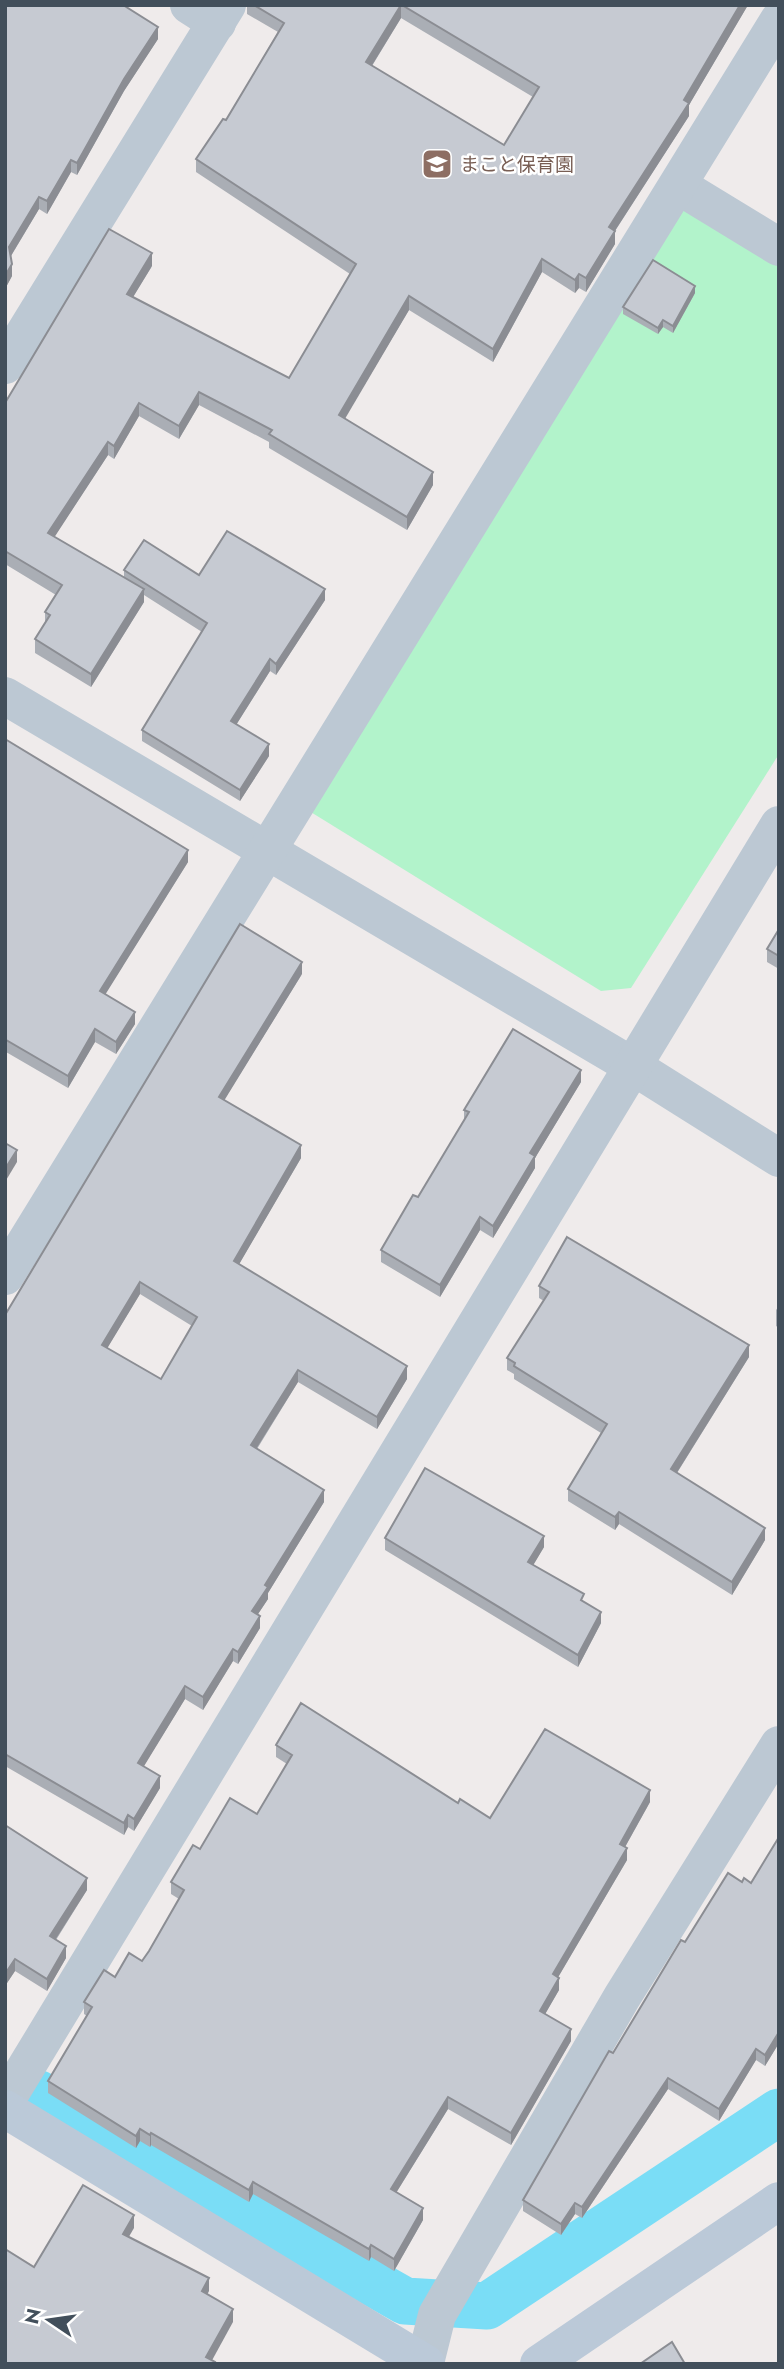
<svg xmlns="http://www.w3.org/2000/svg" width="784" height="2369" font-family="Jost,'Noto Sans JP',sans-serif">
<rect width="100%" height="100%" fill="#efebeb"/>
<polygon fill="#b2f3cb" points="677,196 779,255 779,754 631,988 601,991 301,806"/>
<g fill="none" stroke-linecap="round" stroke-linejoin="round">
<polyline stroke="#7addf6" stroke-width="47" points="37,2093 405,2301 487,2306 779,2112"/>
<g stroke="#bcc8d3" stroke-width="38">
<polyline points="189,5 217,23"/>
<polyline points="679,186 779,247"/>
<polyline points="5,365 227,5"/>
<polyline points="5,696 634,1067 779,1158"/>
<polyline points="5,1276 779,20"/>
<polyline points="5,2102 779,825"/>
<polyline points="425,2363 437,2315 622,1997 779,1745"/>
</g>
<g stroke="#bbc9d8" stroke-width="38">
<polyline points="5,2109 426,2364"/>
<polyline points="539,2364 779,2201"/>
</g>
</g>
<g fill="#aaaeb5" fill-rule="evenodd">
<polygon points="5,5 158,39 124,91 77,175 71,172 47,214 39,209 11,256 12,276 5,289"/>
<path d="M 247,5 L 748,5 L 689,105 L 689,116 L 615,231 L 615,244 L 586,292 L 579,288 L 575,293 L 542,272 L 493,362 L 409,310 L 344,419 L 433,485 L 407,530 L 269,448 L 269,442 L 199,405 L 179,439 L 139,416 L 114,459 L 108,455 L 54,537 L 124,577 L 124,570 L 199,575 L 325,600 L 276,675 L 270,671 L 236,725 L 269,756 L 240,801 L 142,741 L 142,730 L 202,632 L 144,595 L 144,602 L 91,687 L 35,653 L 35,639 L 45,623 L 45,612 L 56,595 L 5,564 L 5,403 L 152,266 L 133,297 L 289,378 L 350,274 L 196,172 L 196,159 L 226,120 L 278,32 L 247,14 ZM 401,18 L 533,97 L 504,145 L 372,66 Z"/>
<polygon points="695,293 673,333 663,327 658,334 623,314 623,307"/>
<polygon points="5,739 188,862 105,994 135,1024 116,1054 95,1042 68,1088 6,1052 5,1053"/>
<polygon points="779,929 779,969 767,962 767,949"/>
<path d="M 302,974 L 224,1100 L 301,1158 L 239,1264 L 407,1379 L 377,1429 L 298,1382 L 257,1449 L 324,1502 L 268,1593 L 268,1599 L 258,1614 L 260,1628 L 238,1664 L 233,1661 L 203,1710 L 185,1699 L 143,1767 L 160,1788 L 134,1831 L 128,1827 L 124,1835 L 5,1766 L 5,1315 ZM 140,1294 L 192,1326 L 161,1379 L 107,1348 Z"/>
<polygon points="581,1082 535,1158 535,1168 493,1238 480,1230 440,1297 381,1262 381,1250 418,1197 464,1120 464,1110"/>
<polygon points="539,1286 749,1357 677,1473 765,1540 732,1595 619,1524 615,1530 568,1501 568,1489 601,1433 514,1379 514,1374 507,1370 507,1358 544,1301 539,1298"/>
<polygon points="779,1306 779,1328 776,1326 776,1310"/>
<polygon points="385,1538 544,1547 533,1565 584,1602 601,1623 578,1667 385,1550"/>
<polygon points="276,1745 458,1803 490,1818 650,1802 625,1847 627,1860 558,1977 559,1990 545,2014 571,2041 511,2145 448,2109 396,2193 423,2220 394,2271 371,2257 369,2261 253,2194 249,2202 151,2145 150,2147 140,2141 136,2148 48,2093 48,2081 87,2016 84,2014 84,2002 115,1977 142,1961 149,1951 179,1899 171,1894 171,1882 200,1849 257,1814 287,1764 276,1757"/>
<polygon points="5,1825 87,1890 56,1940 66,1958 47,1991 15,1971 5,1986"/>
<polygon points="779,1837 779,2043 765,2066 756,2060 719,2121 668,2089 582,2218 575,2214 561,2235 523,2211 523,2200 613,2053 685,1942 742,1882 751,1883"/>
</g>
<g fill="#8b8d93">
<polygon points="401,5 401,18 366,75 366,62"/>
<polygon points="740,5 748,5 689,105 689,116 609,240 609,227"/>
<polygon points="158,27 158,39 124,91 77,175 77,163 124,79"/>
<polygon points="71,160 71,172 47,214 47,201"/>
<polygon points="39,197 39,209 9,259 9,247"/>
<polygon points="615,231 615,244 586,292 586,278"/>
<polygon points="152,253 152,266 127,307 127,294"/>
<polygon points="542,259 542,272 493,362 493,349"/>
<polygon points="12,264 12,276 5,289 5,276"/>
<polygon points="579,274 579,288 575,293 575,280"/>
<polygon points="695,286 695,293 673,333 673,326"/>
<polygon points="409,296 409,310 339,429 339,415"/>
<polygon points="663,320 663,327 658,334 658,328"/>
<polygon points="199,392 199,405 179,439 179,426"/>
<polygon points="139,403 139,416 114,459 114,446"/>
<polygon points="108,442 108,455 48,547 48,533"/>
<polygon points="433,472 433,485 407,530 407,517"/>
<polygon points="144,589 144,602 91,687 91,674"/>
<polygon points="325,589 325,600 276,675 276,664"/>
<polygon points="270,659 270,671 231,733 231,721"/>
<polygon points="269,744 269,756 240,801 240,790"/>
<polygon points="188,850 188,862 100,1003 100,991"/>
<polygon points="302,962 302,974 219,1109 219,1097"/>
<polygon points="135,1012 135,1024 116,1054 116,1042"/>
<polygon points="95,1029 95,1042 68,1088 68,1076"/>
<polygon points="581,1070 581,1082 535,1158 535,1168 493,1238 493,1226 530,1153"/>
<polygon points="301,1145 301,1158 234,1273 234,1261"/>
<polygon points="17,1150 17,1162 5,1182 5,1169"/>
<polygon points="480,1217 480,1230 440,1297 440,1285"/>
<polygon points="140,1282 140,1294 102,1357 102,1345"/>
<polygon points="749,1345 749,1357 671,1482 671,1469"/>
<polygon points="407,1366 407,1379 377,1429 377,1417"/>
<polygon points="298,1370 298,1382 251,1457 251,1445"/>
<polygon points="324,1490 324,1502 268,1593 268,1599 252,1623 252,1611 265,1585"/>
<polygon points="619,1512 619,1524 615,1530 615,1517"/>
<polygon points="765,1528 765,1540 732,1595 732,1582"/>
<polygon points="544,1536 544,1547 528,1574 528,1562"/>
<polygon points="601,1612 601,1623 578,1667 578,1655"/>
<polygon points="260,1616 260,1628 238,1664 238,1652"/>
<polygon points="233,1649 233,1661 203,1710 203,1697"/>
<polygon points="185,1686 185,1699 138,1776 138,1763"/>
<polygon points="160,1776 160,1788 134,1831 134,1819"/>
<polygon points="650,1790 650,1802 620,1856 620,1844"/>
<polygon points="128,1815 128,1827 124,1835 124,1823"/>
<polygon points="627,1848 627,1860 553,1986 553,1974"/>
<polygon points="87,1878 87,1890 50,1948 50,1936"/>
<polygon points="66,1946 66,1958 47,1991 47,1979"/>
<polygon points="15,1959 15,1971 5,1986 5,1974"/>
<polygon points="559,1978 559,1990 540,2023 540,2011"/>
<polygon points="571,2029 571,2041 511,2145 511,2133"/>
<polygon points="779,2032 779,2043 765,2066 765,2055"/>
<polygon points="756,2049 756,2060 719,2121 719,2109"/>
<polygon points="668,2078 668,2089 582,2218 582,2207"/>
<polygon points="448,2097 448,2109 391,2201 391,2189"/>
<polygon points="140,2129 140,2141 136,2148 136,2136"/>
<polygon points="151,2133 151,2145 150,2147 150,2135"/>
<polygon points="253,2182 253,2194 249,2202 249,2190"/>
<polygon points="575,2203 575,2214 561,2235 561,2224"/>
<polygon points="423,2208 423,2220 394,2271 394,2259"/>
<polygon points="134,2215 134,2228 123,2247 123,2234"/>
<polygon points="371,2245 371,2257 369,2261 369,2249"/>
<polygon points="209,2278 209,2291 202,2305 202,2291"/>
<polygon points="233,2309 233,2322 210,2364 206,2357"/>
</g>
<g fill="#c6cad2" stroke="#8b8d93" stroke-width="2" fill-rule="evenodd">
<polygon points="5,5 123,5 158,27 124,79 77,163 71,160 47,201 39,197 9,247 12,264 5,276"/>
<polygon points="254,5 401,5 366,62 504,145 539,87 402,5 740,5 684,100 689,103 609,227 615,231 586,278 579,274 575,280 542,259 493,349 409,296 339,415 433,472 407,517 269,434 272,430 199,392 179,426 139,403 114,446 108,442 48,533 144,589 91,674 35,639 50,615 45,612 62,585 5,551 5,403 109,229 152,253 127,294 289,378 356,264 196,159 223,119 226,120 284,23"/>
<polygon points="653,260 695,286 673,326 663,320 658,328 623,307"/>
<polygon points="227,531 325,589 276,664 270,659 231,721 269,744 240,790 142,730 207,623 124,570 144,540 199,575"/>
<polygon points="5,739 188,850 100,991 135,1012 116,1042 95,1029 68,1076 6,1040 5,1041"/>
<path d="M 240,924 L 302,962 L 219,1097 L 301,1145 L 234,1261 L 407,1366 L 377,1417 L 298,1370 L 251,1445 L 324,1490 L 265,1585 L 268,1587 L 252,1611 L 260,1616 L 238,1652 L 233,1649 L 203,1697 L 185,1686 L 138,1763 L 160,1776 L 134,1819 L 128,1815 L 124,1823 L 5,1754 L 5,1315 ZM 140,1282 L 197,1317 L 161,1379 L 102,1345 Z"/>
<polygon points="779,929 779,956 767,949"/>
<polygon points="513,1029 581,1070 530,1153 535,1156 493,1226 480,1217 440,1285 381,1250 413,1195 418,1197 469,1112 464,1110"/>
<polygon points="5,1143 17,1150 5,1169"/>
<polygon points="567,1237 749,1345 671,1469 765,1528 732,1582 619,1512 615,1517 568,1489 607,1424 514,1366 515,1363 507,1358 549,1292 539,1286"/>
<polygon points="425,1468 544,1536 528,1562 584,1594 581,1600 601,1612 578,1655 385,1538"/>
<polygon points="301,1703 458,1803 460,1799 490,1818 545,1729 650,1790 620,1844 627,1848 553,1974 559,1978 540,2011 571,2029 511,2133 448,2097 391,2189 423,2208 394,2259 371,2245 369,2249 253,2182 249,2190 151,2133 150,2135 140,2129 136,2136 48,2081 92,2007 84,2002 104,1970 115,1977 129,1953 142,1961 149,1951 184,1890 171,1882 193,1845 200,1849 230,1798 257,1814 292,1755 276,1745"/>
<polygon points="5,1825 87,1878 50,1936 66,1946 47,1979 15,1959 5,1974"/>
<polygon points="779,1837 779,2032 765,2055 756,2049 719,2109 668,2078 582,2207 575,2203 561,2224 523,2200 609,2051 613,2053 681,1940 685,1942 728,1873 742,1882 744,1878 751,1883"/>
<polygon points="83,2185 134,2215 123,2234 209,2278 202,2291 233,2309 206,2357 215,2362 214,2364 5,2364 5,2249 34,2267"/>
<polygon points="672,2342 685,2364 640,2364"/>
</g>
<defs>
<g id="school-square" transform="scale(1.575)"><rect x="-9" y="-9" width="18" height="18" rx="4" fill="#8d6e63" stroke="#fff"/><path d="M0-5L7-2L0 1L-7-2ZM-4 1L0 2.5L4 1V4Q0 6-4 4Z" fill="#fff"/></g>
</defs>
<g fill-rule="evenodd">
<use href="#school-square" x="437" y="164"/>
</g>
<g text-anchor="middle" stroke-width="5" stroke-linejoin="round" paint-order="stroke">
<g font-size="19" fill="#785e54" stroke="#fff" text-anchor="start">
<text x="460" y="171">まこと保育園</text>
</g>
</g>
<rect width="784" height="2369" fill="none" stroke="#424f5b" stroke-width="14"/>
<g transform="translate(49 2320) rotate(283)" stroke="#ffffff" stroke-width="5" paint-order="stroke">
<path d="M0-5L12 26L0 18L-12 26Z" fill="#424f5b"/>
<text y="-10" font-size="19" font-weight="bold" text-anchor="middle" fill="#424f5b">N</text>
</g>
</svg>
